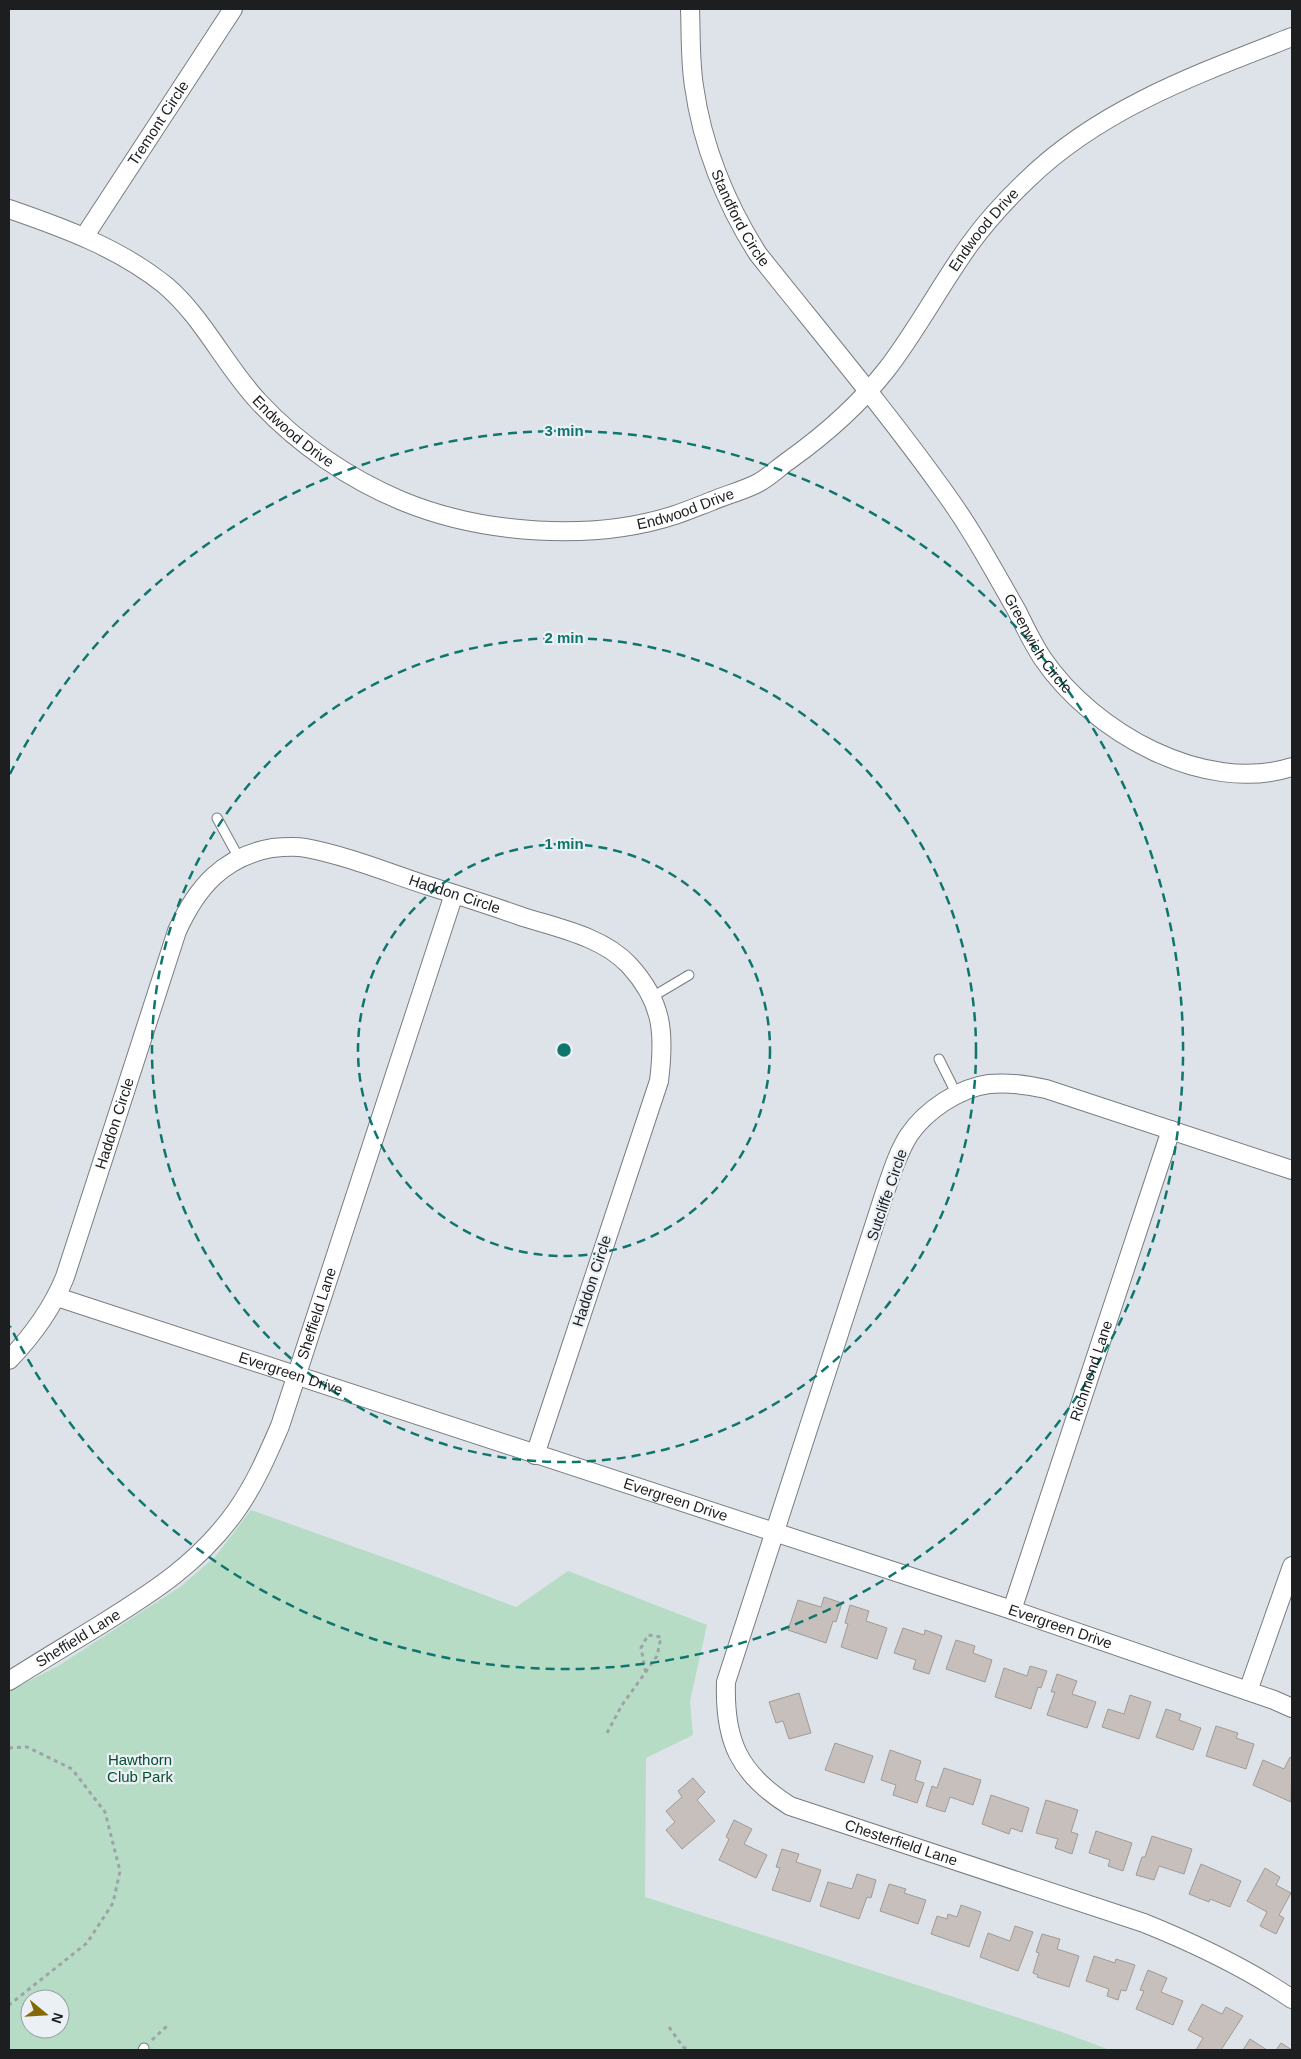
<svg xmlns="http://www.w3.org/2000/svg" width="1301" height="2059" font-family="Arial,sans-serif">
<rect width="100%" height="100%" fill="#dde3e8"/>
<path fill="#b7dcc6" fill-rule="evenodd" d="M 251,1510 L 405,1565 L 516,1607 L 568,1571 L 707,1625 L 690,1701 L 693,1735 L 646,1758 L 645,1897 L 1059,2031 L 1110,2050 L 9,2050 L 9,1691 L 58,1666 L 180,1587 L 215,1557 ZM 30,1999 L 60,1999 L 60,2029 L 30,2029 Z"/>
<g fill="#c6bfbb" stroke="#a19b97">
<polygon points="824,1597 842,1603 836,1622 833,1621 826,1643 788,1630 798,1600 821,1607"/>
<polygon points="850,1605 869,1611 866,1621 887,1628 877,1659 841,1647 848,1624 845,1623"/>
<polygon points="903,1628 924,1635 925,1630 942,1636 929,1674 913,1669 916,1660 894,1653"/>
<polygon points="956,1640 975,1646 973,1653 992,1660 985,1682 946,1669"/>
<polygon points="1030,1666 1047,1671 1041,1688 1038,1687 1031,1709 995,1697 1004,1668 1027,1676"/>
<polygon points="1057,1674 1077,1681 1072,1694 1096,1702 1087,1728 1047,1715 1055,1692 1051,1692"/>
<polygon points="799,1693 811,1733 789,1739 783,1721 776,1723 769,1702"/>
<polygon points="1130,1695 1151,1702 1139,1739 1102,1727 1108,1709 1124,1714"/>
<polygon points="1166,1709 1181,1714 1179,1720 1201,1728 1193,1750 1156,1737"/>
<polygon points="1216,1726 1238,1733 1236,1738 1254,1744 1246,1769 1206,1756"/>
<polygon points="835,1743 873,1756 864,1783 825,1770"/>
<polygon points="890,1750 921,1761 915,1780 924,1783 917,1803 893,1795 896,1785 881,1780"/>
<polygon points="1290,1757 1292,1758 1291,1802 1253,1785 1263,1760 1284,1769"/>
<polygon points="944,1768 981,1780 973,1805 950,1797 945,1812 926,1806 932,1786 937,1788"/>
<polygon points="693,1778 705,1792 697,1800 715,1821 682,1849 666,1830 675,1822 666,1811 682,1797 678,1791"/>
<polygon points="991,1795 1029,1808 1022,1832 1011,1828 1009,1834 982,1824"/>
<polygon points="1046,1800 1078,1810 1071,1832 1078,1834 1072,1854 1055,1848 1058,1839 1036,1833"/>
<polygon points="734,1820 752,1829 744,1844 767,1855 756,1878 719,1860 729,1839 726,1837"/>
<polygon points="1096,1831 1132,1843 1123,1871 1108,1866 1110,1860 1089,1853"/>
<polygon points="1152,1836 1192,1849 1184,1874 1159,1866 1154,1880 1136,1875 1142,1857 1145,1857"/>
<polygon points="782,1849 799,1854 796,1862 821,1870 810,1902 772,1890 780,1868 776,1867"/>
<polygon points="1201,1864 1241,1881 1230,1907 1210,1899 1209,1902 1189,1894"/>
<polygon points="1265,1868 1280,1877 1276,1885 1291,1893 1279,1915 1284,1918 1276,1934 1260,1926 1267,1912 1247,1901"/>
<polygon points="857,1874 876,1880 871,1898 867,1897 859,1919 820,1906 828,1882 852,1889"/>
<polygon points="889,1884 906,1889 904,1893 926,1900 918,1924 880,1911"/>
<polygon points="961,1905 981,1912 969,1947 931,1934 937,1916 947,1919 948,1914 957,1917"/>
<polygon points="1015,1926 1033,1932 1018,1971 980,1957 988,1933 1010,1941"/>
<polygon points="1042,1934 1060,1939 1057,1949 1079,1956 1069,1987 1037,1977 1038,1975 1033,1973 1039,1953 1036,1952"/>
<polygon points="1094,1956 1115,1963 1116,1959 1135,1965 1126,1991 1121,1990 1118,2000 1107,1996 1109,1989 1086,1981"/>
<polygon points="1148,1970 1167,1978 1161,1992 1183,2001 1173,2025 1136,2009 1144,1991 1140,1990"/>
<polygon points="1202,2004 1222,2014 1226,2007 1243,2016 1221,2050 1196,2050 1203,2038 1188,2030"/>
<polygon points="1250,2039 1267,2050 1243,2050"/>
<polygon points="1281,2043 1292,2050 1276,2050"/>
</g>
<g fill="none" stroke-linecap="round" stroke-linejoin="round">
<g stroke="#787d82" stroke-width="11">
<g id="service">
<polyline points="217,818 239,858"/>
<polyline points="652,997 689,975"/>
<polyline points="939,1059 957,1095"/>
<polyline points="143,2050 144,2048"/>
</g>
</g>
<g stroke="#787d82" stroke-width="20">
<g id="minor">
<path id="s1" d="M 690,9 C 691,34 690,61 694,86 C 702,145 726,204 758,254 C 820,332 885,409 943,490 C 971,528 993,569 1017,611 C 1025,627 1033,644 1043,659 C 1093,732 1204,795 1292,767"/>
<path id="s2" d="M 9,209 C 64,228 119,248 165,285 C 203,317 225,366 259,402 C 298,444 349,479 402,501 C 482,534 592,542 675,515 C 687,511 699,506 712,501 C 726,495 742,491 756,484 C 768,478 778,468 788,461 C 826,434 858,406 887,369 C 917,330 941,284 970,244 C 986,222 1009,197 1028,179 C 1101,108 1200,73 1292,37"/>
<path id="s3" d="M 84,237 L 233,9"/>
<path id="s4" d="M 1292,1170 L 1046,1089 C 1028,1085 1008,1082 989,1084 C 959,1088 926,1110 909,1135 C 898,1152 892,1172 885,1192 L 726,1682 C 724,1741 739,1774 790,1806 L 1144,1923 C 1196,1944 1245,1967 1292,1999"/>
<path id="s5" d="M 57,1297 L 1012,1610 L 1274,1700 L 1292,1708"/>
<path id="s6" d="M 9,1360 C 33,1335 52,1309 65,1277 L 177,931 C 197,887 223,857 272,848 C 282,847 296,846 306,848 C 348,856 389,873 429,886 C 461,896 492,906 523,917 C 558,928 603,937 629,965 C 663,1002 665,1033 659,1081 L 535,1455"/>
<path id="s7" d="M 1012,1610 L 1171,1130"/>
<path id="s8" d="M 9,1681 C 39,1662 69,1644 100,1625 C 153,1592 199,1563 236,1511 C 255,1484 267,1456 280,1426 L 454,894"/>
<polyline points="1248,1691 1292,1566"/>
</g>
</g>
<g stroke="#9ea3a7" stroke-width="3" stroke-dasharray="4 4" stroke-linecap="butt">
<polyline points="607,1733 622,1705 657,1656 661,1637 648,1635 641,1648 646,1674"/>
<polyline points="9,1748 27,1747 72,1769 105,1812 120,1871 113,1903 87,1943 9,2005"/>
<polyline points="669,2027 683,2047 690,2050"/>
<polyline points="152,2040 169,2024"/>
</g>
<use href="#service" stroke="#fff" stroke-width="9"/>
<use href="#minor" stroke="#fff" stroke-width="18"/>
</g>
<g fill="none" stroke="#0f766e" stroke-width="2.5" stroke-dasharray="9 6">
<circle cx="564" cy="1050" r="206"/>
<circle cx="564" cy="1050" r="412"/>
<path d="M10 774A619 619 0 1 1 10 1326"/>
</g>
<g text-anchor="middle" stroke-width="4.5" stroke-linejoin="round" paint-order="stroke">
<g font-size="15" fill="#1c1e20" stroke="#ebf0f5">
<text dy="5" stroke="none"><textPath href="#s3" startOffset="136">Tremont Circle</textPath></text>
<text dy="5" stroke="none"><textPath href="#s1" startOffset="218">Standford Circle</textPath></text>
<text dy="5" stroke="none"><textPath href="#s2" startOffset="1210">Endwood Drive</textPath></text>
<text dy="5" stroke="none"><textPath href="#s2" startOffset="370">Endwood Drive</textPath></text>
<text dy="5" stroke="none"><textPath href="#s2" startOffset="790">Endwood Drive</textPath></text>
<text dy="5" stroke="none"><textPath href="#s1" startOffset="739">Greenwich Circle</textPath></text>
<text dy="5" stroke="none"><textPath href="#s6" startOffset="786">Haddon Circle</textPath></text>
<text dy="5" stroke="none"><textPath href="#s6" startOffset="262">Haddon Circle</textPath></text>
<text transform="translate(887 1195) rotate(-71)" y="5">Sutcliffe Circle</text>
<text transform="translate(592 1281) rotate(-72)" y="5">Haddon Circle</text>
<text dy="5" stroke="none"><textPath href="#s8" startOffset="500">Sheffield Lane</textPath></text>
<text dy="5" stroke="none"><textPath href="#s7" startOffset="252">Richmond Lane</textPath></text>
<text dy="5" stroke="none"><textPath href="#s5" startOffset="246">Evergreen Drive</textPath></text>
<text dy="5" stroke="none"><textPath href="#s5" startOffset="651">Evergreen Drive</textPath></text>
<text dy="5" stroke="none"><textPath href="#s5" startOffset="1056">Evergreen Drive</textPath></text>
<text dy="5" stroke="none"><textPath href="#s8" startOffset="81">Sheffield Lane</textPath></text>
<text dy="5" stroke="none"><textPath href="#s4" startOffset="1256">Chesterfield Lane</textPath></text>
</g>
<g font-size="15" fill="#064f31" stroke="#ebf0f5">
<text x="140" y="1765">Hawthorn<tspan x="140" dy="17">Club Park</tspan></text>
</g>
</g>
<circle cx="564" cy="1050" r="8" fill="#0f766e" stroke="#ebf0f5" stroke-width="2.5"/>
<g font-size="15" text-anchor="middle" font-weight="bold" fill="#0f766e" stroke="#ebf0f5" stroke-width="4.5" stroke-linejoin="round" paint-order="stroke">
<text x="564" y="436">3 min</text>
<text x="564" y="643">2 min</text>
<text x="564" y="849">1 min</text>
</g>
<rect width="1301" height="2059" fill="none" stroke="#1c1e20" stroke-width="20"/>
<g transform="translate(45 2014) rotate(108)"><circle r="24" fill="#ebf0f5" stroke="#989ca0"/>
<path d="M0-4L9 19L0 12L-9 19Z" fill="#856a04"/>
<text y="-8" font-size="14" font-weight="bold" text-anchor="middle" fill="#1c1e20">N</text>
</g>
</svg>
